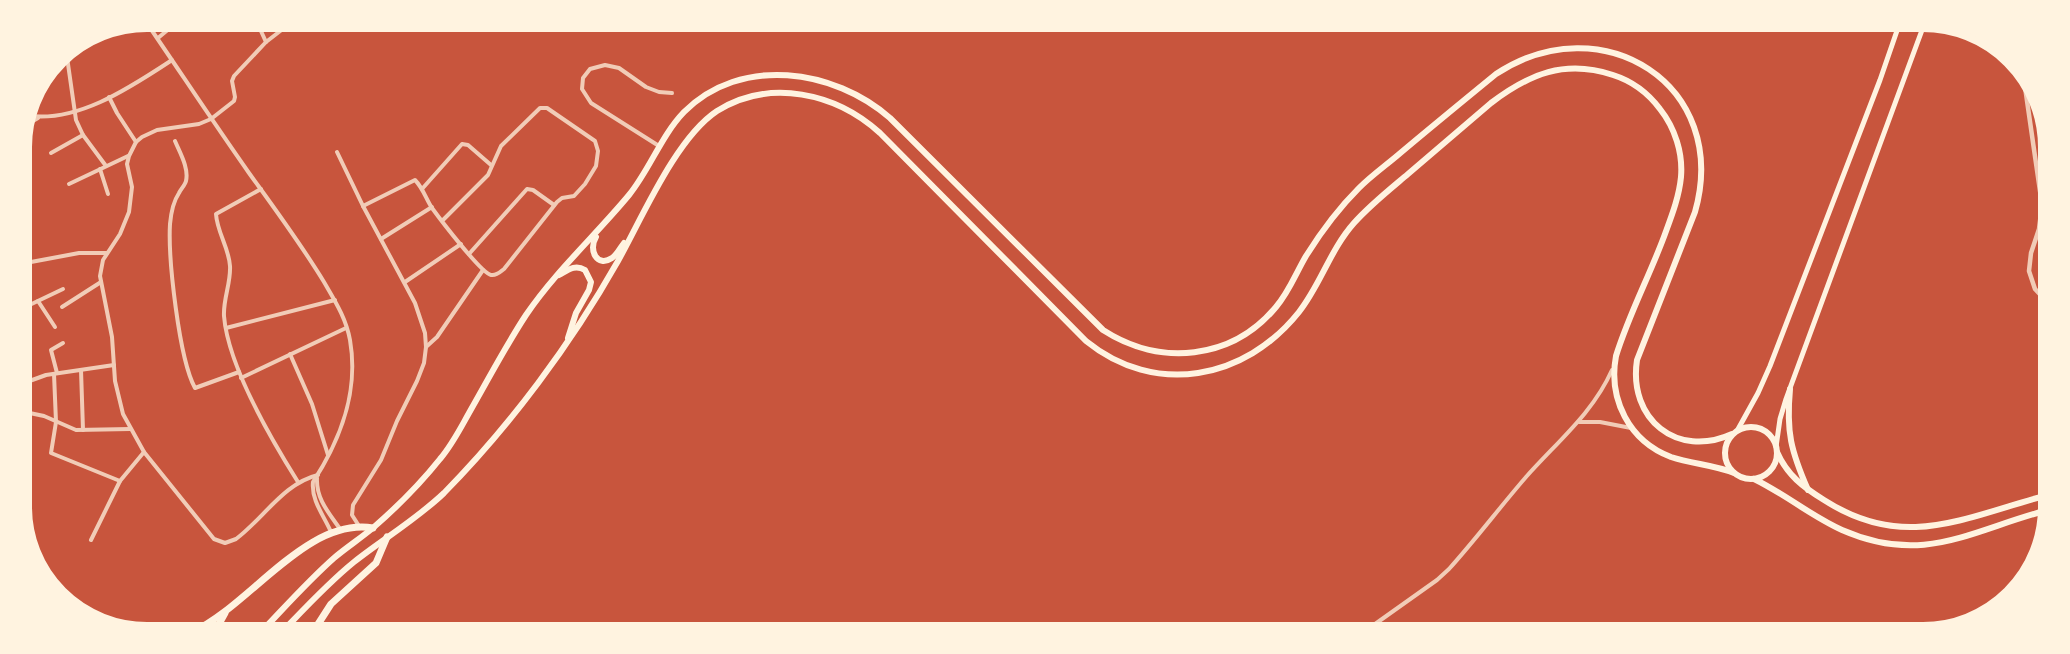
<svg xmlns="http://www.w3.org/2000/svg" width="2070" height="654" font-family="'Fira Sans Condensed',sans-serif">
<rect width="100%" height="100%" fill="#c8553d"/>
<g fill="none" stroke-linecap="round" stroke-linejoin="round">
<g stroke="#f1ccb7" stroke-width="4">
<polyline points="255,18 266,42"/>
<path d="M 297,18 L 266,42 L 234,76 L 232,81 L 235,97 L 234,101 L 211,119 L 199,124 L 157,130 L 142,137 L 136,142 L 129,156 L 127,164 L 132,187 L 129,212 L 120,234 L 103,260 L 100,276 L 112,337 L 115,381 L 123,414 L 144,452 L 214,539 L 225,543 L 236,539 C 263,519 284,483 318,475"/>
<path d="M 144,19 C 179,70 213,122 249,173 C 275,209 301,244 324,282 C 335,301 346,318 350,340 C 359,392 341,439 313,482 C 311,500 324,516 331,532"/>
<polyline points="158,38 182,18"/>
<polyline points="66,50 76,120 83,135 106,166"/>
<polyline points="51,64 65,51"/>
<polyline points="109,97 117,113 136,142"/>
<path d="M 24,115 C 75,125 131,87 172,60"/>
<polyline points="21,128 38,118"/>
<path d="M 175,141 C 180,153 189,168 186,181 C 185,185 181,189 179,193 C 173,202 171,213 170,224 C 168,258 179,359 195,388 L 239,372"/>
<polyline points="659,146 591,103 582,89 583,78 590,69 605,65 619,68 646,87 659,92 672,93"/>
<polyline points="337,152 363,206 415,303 425,333 426,347 424,363 417,381 397,421 381,460 353,505 352,515 359,526"/>
<polyline points="51,153 83,135"/>
<polyline points="100,169 108,194"/>
<polyline points="69,184 128,156"/>
<path d="M 261,189 L 216,214 C 217,232 229,248 230,266 C 231,283 223,299 224,316 C 228,366 271,439 298,482"/>
<polyline points="422,189 462,144 468,145 491,165"/>
<path d="M 363,206 L 415,180 C 423,188 426,199 432,208 C 440,219 481,273 491,275 C 497,276 500,272 504,269 L 557,202 L 562,198 L 574,196 L 585,184 L 596,166 L 598,151 L 595,141 L 547,108 L 540,108 L 501,146 L 488,175 L 442,221"/>
<polyline points="19,214 29,209"/>
<polyline points="2049,235 2039,229 2049,216"/>
<polyline points="381,239 432,207"/>
<polyline points="469,254 527,189 533,190 554,205"/>
<polyline points="31,262 79,253 107,253"/>
<polyline points="405,282 461,244"/>
<polyline points="38,301 55,327"/>
<polyline points="62,307 101,282"/>
<polyline points="19,310 63,289"/>
<polyline points="226,328 335,300"/>
<polyline points="426,347 437,337 483,270"/>
<polyline points="19,349 20,349"/>
<polyline points="290,354 312,404 328,455"/>
<polyline points="81,370 83,430"/>
<polyline points="57,373 51,350 63,343"/>
<polyline points="54,374 56,422 51,453 120,481"/>
<polyline points="241,378 346,328"/>
<polyline points="24,383 46,375 114,365"/>
<polyline points="20,411 44,416 76,430 130,429"/>
<polyline points="1579,422 1600,422 1631,428"/>
<path d="M 317,478 C 316,499 329,513 340,529"/>
<polyline points="20,490 21,490"/>
<polyline points="91,540 120,481 144,452"/>
<path d="M 1361,634 L 1437,580 L 1449,569 C 1476,539 1500,507 1526,477 C 1557,442 1593,413 1612,370"/>
</g>
<polyline stroke="#f1ccb7" stroke-width="4.5" points="2022,66 2042,205 2039,229 2031,253 2029,271 2035,289 2049,304"/>
<g stroke="#fff3e0" stroke-width="5">
<polyline points="1737,431 1758,393 1770,366 1880,80 1900,22"/>
<polyline points="1776,447 1780,419 1786,399 1925,22"/>
</g>
<g stroke="#fff3e0" stroke-width="6">
<path d="M 596,237 C 588,250 597,268 612,258 C 617,255 620,248 624,243"/>
<path d="M 559,275 C 568,270 575,264 585,270 L 591,282 L 589,290 L 576,313 L 568,338"/>
<path d="M 1790,389 C 1786,432 1791,451 1808,490"/>
<circle cx="1751" cy="453" r="26"/>
<path d="M 1777,452 C 1787,475 1803,487 1824,500 C 1905,552 1964,517 2048,495"/>
<path d="M 1754,479 C 1785,494 1811,516 1842,530 C 1924,566 1971,530 2048,510"/>
<path d="M 261,632 C 285,607 308,581 334,558 C 347,547 361,538 374,527 C 397,507 420,484 440,459 C 452,445 460,429 469,413 C 488,380 505,347 526,315 C 556,271 595,236 629,195 C 650,169 661,136 684,112 C 741,55 834,69 890,118 L 1103,330 C 1160,367 1232,360 1276,307 C 1289,292 1296,273 1306,256 C 1321,232 1339,208 1359,188 C 1371,176 1385,166 1398,155 C 1430,128 1463,101 1496,74 C 1602,4 1731,85 1695,212 L 1637,360 C 1628,419 1677,459 1732,434"/>
<path d="M 282,632 C 305,608 328,583 354,562 C 383,539 417,519 444,493 C 510,426 571,344 618,261 C 642,218 676,138 717,111 C 770,78 836,93 880,133 L 1086,341 C 1155,397 1245,380 1299,312 C 1321,284 1330,250 1354,223 C 1370,205 1389,190 1408,174 C 1435,151 1463,127 1491,103 C 1529,74 1565,59 1613,75 C 1632,81 1648,93 1660,109 C 1675,128 1683,153 1681,177 C 1679,197 1672,215 1665,234 C 1650,275 1629,314 1616,356 C 1608,399 1629,441 1671,457 C 1692,464 1714,465 1734,473"/>
</g>
<g stroke="#fff3e0" stroke-width="7">
<polyline points="106,627 125,632"/>
<path d="M 192,632 C 250,606 306,517 373,528"/>
<polyline points="219,632 220,622 225,613"/>
<polyline points="313,632 331,604 376,563 387,537"/>
</g>
</g>
<path d="M0 0H2070V654H0ZM147 28H1923A119 119 0 0 1 2042 147V507A119 119 0 0 1 1923 626H147A119 119 0 0 1 28 507V147A119 119 0 0 1 147 28Z" fill="#fff3e0" fill-rule="evenodd"/>
<path fill="none" stroke="#fff3e0" stroke-width="8" d="M147 28H1923A119 119 0 0 1 2042 147V507A119 119 0 0 1 1923 626H147A119 119 0 0 1 28 507V147A119 119 0 0 1 147 28Z"/>
</svg>
